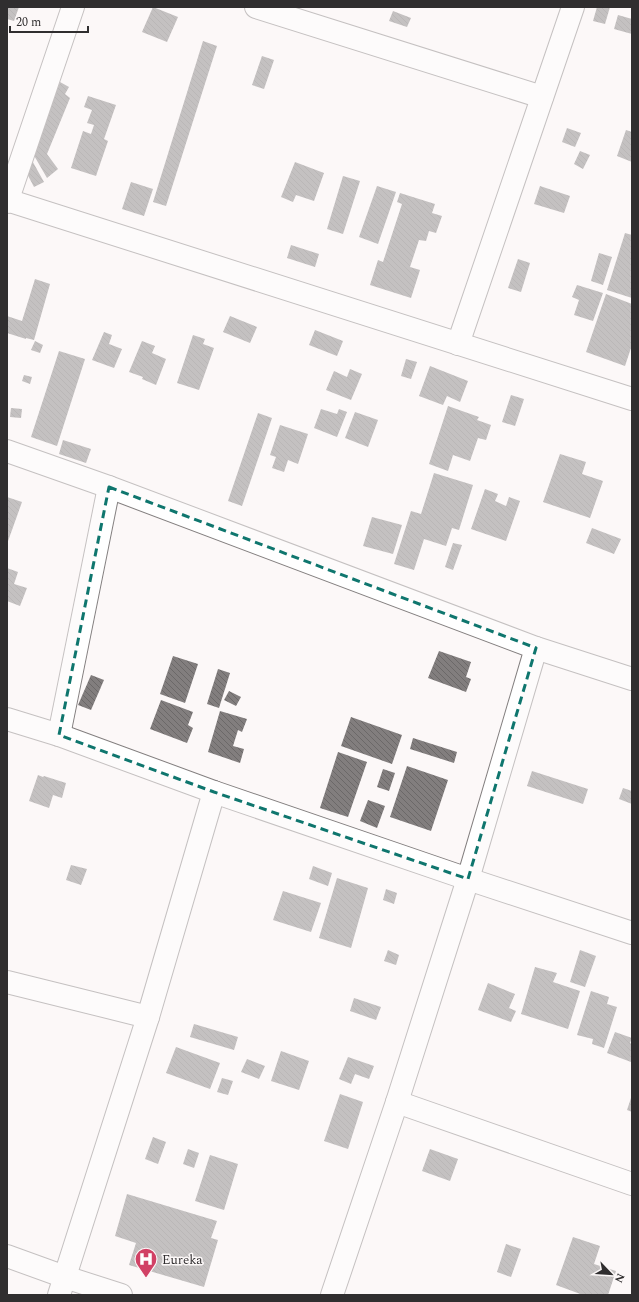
<svg xmlns="http://www.w3.org/2000/svg" width="639" height="1302" font-family="Spectral,serif">
<defs>
<pattern id="building-back-hatch" width="6" height="6" patternUnits="userSpaceOnUse"><rect width="6" height="6" fill="#827e7e"/><path d="M-1 5l2 2M0 0l6 6M5-1l2 2" fill="none" stroke="#6b6868"/></pattern>
</defs>
<rect width="100%" height="100%" fill="#fcf8f8"/>
<g fill="url(#building-back-hatch)">
<polygon points="7,7 19,7 14,21 7,19"/>
<polygon points="153,7 178,17 167,42 142,32"/>
<polygon points="597,7 610,7 605,24 593,21"/>
<polygon points="393,11 411,18 407,27 389,21"/>
<polygon points="618,15 632,19 632,34 614,29"/>
<polygon points="203,41 217,46 166,206 153,202"/>
<polygon points="262,56 274,60 264,89 252,85"/>
<polygon points="60,82 69,87 65,94 70,98 47,154 58,169 47,178 32,152"/>
<polygon points="88,96 116,105 104,139 108,141 96,176 71,168 83,131 91,134 94,125 87,123 92,110 84,107"/>
<polygon points="567,128 581,133 575,147 562,142"/>
<polygon points="626,130 632,132 632,162 617,156"/>
<polygon points="580,151 590,155 583,169 574,164"/>
<polygon points="30,157 44,182 34,187 21,162"/>
<polygon points="295,162 324,173 314,201 296,195 293,202 281,197"/>
<polygon points="343,176 360,181 343,234 327,229"/>
<polygon points="131,182 153,189 144,216 122,209"/>
<polygon points="377,186 396,192 378,244 359,237"/>
<polygon points="540,186 570,196 564,213 534,204"/>
<polygon points="400,193 435,204 432,213 442,216 436,233 429,231 426,241 419,240 410,267 420,270 411,298 370,285 378,260 383,262 402,204 397,202"/>
<polygon points="625,233 632,235 632,298 607,290"/>
<polygon points="291,245 319,254 315,267 287,258"/>
<polygon points="599,253 612,257 603,285 591,281"/>
<polygon points="518,259 530,263 521,292 508,288"/>
<polygon points="35,279 50,284 34,340 26,338 26,339 7,333 7,316 22,321"/>
<polygon points="577,285 603,293 593,321 574,315 579,300 572,297"/>
<polygon points="606,294 632,304 632,345 625,366 586,352"/>
<polygon points="230,316 257,327 250,343 223,332"/>
<polygon points="315,330 343,341 337,356 309,345"/>
<polygon points="104,332 112,335 109,344 122,349 114,368 92,360"/>
<polygon points="193,335 205,339 203,344 214,348 199,390 177,383"/>
<polygon points="35,341 43,345 40,353 31,350"/>
<polygon points="142,341 155,346 152,353 166,359 156,385 142,379 143,377 129,372"/>
<polygon points="59,351 85,359 57,446 31,437"/>
<polygon points="406,359 417,362 411,379 401,376"/>
<polygon points="430,366 468,381 460,402 447,396 443,405 419,396"/>
<polygon points="350,369 362,374 351,400 326,390 334,371 347,377"/>
<polygon points="24,375 32,377 30,384 22,381"/>
<polygon points="511,395 524,399 515,426 502,422"/>
<polygon points="448,406 479,417 477,420 491,425 486,440 478,438 470,461 453,455 448,471 429,464"/>
<polygon points="11,408 22,409 21,418 10,417"/>
<polygon points="321,409 337,414 339,409 347,412 337,437 314,428"/>
<polygon points="355,412 378,420 368,447 345,438"/>
<polygon points="258,413 272,418 242,506 228,501"/>
<polygon points="280,425 308,434 298,464 288,460 284,472 272,468 276,457 270,455"/>
<polygon points="63,440 91,449 86,463 59,454"/>
<polygon points="560,454 586,462 582,474 603,481 590,518 543,502"/>
<polygon points="434,473 473,485 459,530 452,528 446,546 424,539 414,570 394,564 411,511 421,514"/>
<polygon points="485,489 498,494 495,501 506,506 509,497 520,501 506,541 471,529"/>
<polygon points="7,497 22,502 7,544"/>
<polygon points="372,517 402,525 393,554 363,546"/>
<polygon points="592,528 621,539 614,554 586,543"/>
<polygon points="453,543 462,545 453,570 445,567"/>
<polygon points="7,568 18,572 14,584 27,588 20,606 7,601"/>
<polygon points="439,651 471,662 466,677 471,679 466,692 428,678"/>
<polygon points="173,656 198,664 185,703 160,694"/>
<polygon points="218,669 230,673 219,708 207,704"/>
<polygon points="91,675 104,680 91,710 78,705"/>
<polygon points="229,691 241,697 236,706 224,700"/>
<polygon points="161,700 193,712 188,725 193,728 187,743 150,729"/>
<polygon points="220,711 247,719 242,732 238,730 233,746 244,749 240,763 208,752"/>
<polygon points="351,717 402,735 392,764 341,746"/>
<polygon points="413,738 457,752 454,763 410,749"/>
<polygon points="338,752 367,762 348,817 320,808"/>
<polygon points="407,766 448,780 431,831 390,817"/>
<polygon points="383,769 395,773 389,791 377,787"/>
<polygon points="532,771 588,789 583,804 527,786"/>
<polygon points="38,775 43,777 44,776 66,783 62,798 53,795 49,808 29,801"/>
<polygon points="623,788 632,791 632,804 619,799"/>
<polygon points="368,800 385,806 377,828 360,821"/>
<polygon points="71,865 87,869 81,885 66,880"/>
<polygon points="313,866 332,873 328,886 309,879"/>
<polygon points="337,878 368,888 351,948 319,938"/>
<polygon points="386,889 397,893 394,904 383,900"/>
<polygon points="283,891 321,903 311,932 273,920"/>
<polygon points="388,950 399,955 396,965 384,961"/>
<polygon points="580,950 596,956 585,987 570,982"/>
<polygon points="535,967 557,973 553,982 580,991 568,1029 521,1014"/>
<polygon points="488,983 515,994 509,1008 516,1011 511,1022 478,1010"/>
<polygon points="591,991 609,997 607,1004 617,1007 604,1048 592,1044 593,1039 577,1035"/>
<polygon points="354,998 381,1007 376,1020 350,1011"/>
<polygon points="194,1024 238,1037 234,1050 190,1037"/>
<polygon points="615,1032 632,1038 630,1043 632,1044 631,1062 607,1053"/>
<polygon points="176,1047 220,1063 210,1089 166,1073"/>
<polygon points="281,1051 309,1061 299,1090 271,1081"/>
<polygon points="348,1057 374,1066 369,1079 355,1074 351,1084 339,1079"/>
<polygon points="247,1059 265,1066 259,1079 241,1072"/>
<polygon points="222,1078 233,1081 228,1095 217,1092"/>
<polygon points="340,1094 363,1102 348,1149 324,1141"/>
<polygon points="632,1095 632,1112 627,1110"/>
<polygon points="153,1137 166,1142 158,1164 145,1159"/>
<polygon points="188,1149 199,1153 194,1168 183,1164"/>
<polygon points="430,1149 458,1159 450,1181 422,1171"/>
<polygon points="210,1155 238,1164 224,1210 195,1201"/>
<polygon points="127,1194 217,1221 211,1238 218,1240 204,1287 129,1265 136,1243 115,1236"/>
<polygon points="573,1237 600,1246 594,1264 616,1271 608,1295 583,1295 556,1285"/>
<polygon points="506,1244 521,1249 511,1277 497,1272"/>
</g>
<g fill="none" stroke-linecap="round" stroke-linejoin="round">
<g stroke="#837f7f" stroke-width="24">
<g id="minor">
<polyline points="256,7 542,97"/>
<polyline points="7,200 632,399"/>
<polyline points="7,202 73,7"/>
<polyline points="458,344 573,7"/>
<polyline points="7,451 109,487 536,648 632,679"/>
<polyline points="7,719 59,735 214,792 468,879 632,933"/>
<polyline points="59,735 109,487"/>
<polyline points="7,982 148,1017"/>
<polyline points="397,1102 632,1184"/>
<polyline points="7,1256 65,1277 121,1295"/>
<polyline points="59,1295 148,1017 214,792"/>
<polyline points="332,1295 397,1102 468,879 536,648"/>
</g>
</g>
<use href="#minor" stroke="#fff" stroke-width="22"/>
</g>
<path d="M0 0H639V1302H0ZM 109,487 L 536,648 L 468,879 L 214,792 L 59,735 Z" fill="#fcf8f8" fill-opacity=".55" fill-rule="evenodd"/>
<path fill="none" stroke="#0f766e" stroke-width="3" stroke-dasharray="8 5" stroke-linejoin="round" d="M 109,487 L 536,648 L 468,879 L 214,792 L 59,735 Z"/>
<defs>
<g id="hospital-pin" transform="scale(1.15)"><path d="M0 17L-7.5 6A9.5 9.5 0 1 1 7.5 6Z" fill="#d14165" stroke="#fcf8f8"/><path d="M-5-5h3v3.5h4V-5h3V5h-3V1.5h-4V5h-3Z" fill="#fff"/></g>
</defs>
<g fill-rule="evenodd">
<use href="#hospital-pin" x="146" y="1259"/>
</g>
<g text-anchor="middle" stroke-width="3" stroke-linejoin="round" paint-order="stroke">
<g font-size="13" fill="#302e2f" stroke="#fcf8f8" text-anchor="start">
<text x="162" y="1264">Eureka</text>
</g>
</g>
<rect width="639" height="1302" fill="none" stroke="#302e2f" stroke-width="16"/>
<g transform="translate(611 1274) rotate(115)" stroke="#fcf8f8" stroke-width="3" paint-order="stroke">
<path d="M0-3L7 15L0 10L-7 15Z" fill="#302e2f"/>
<text y="-6" font-size="11" font-weight="bold" text-anchor="middle" fill="#302e2f">N</text>
</g>
<path d="M10 26v6h78v-6" fill="none" stroke="#302e2f" stroke-width="2"/>
<text x="16" y="26" font-size="12" fill="#302e2f" stroke="#fcf8f8" stroke-width="3" paint-order="stroke">20 m</text>
</svg>
